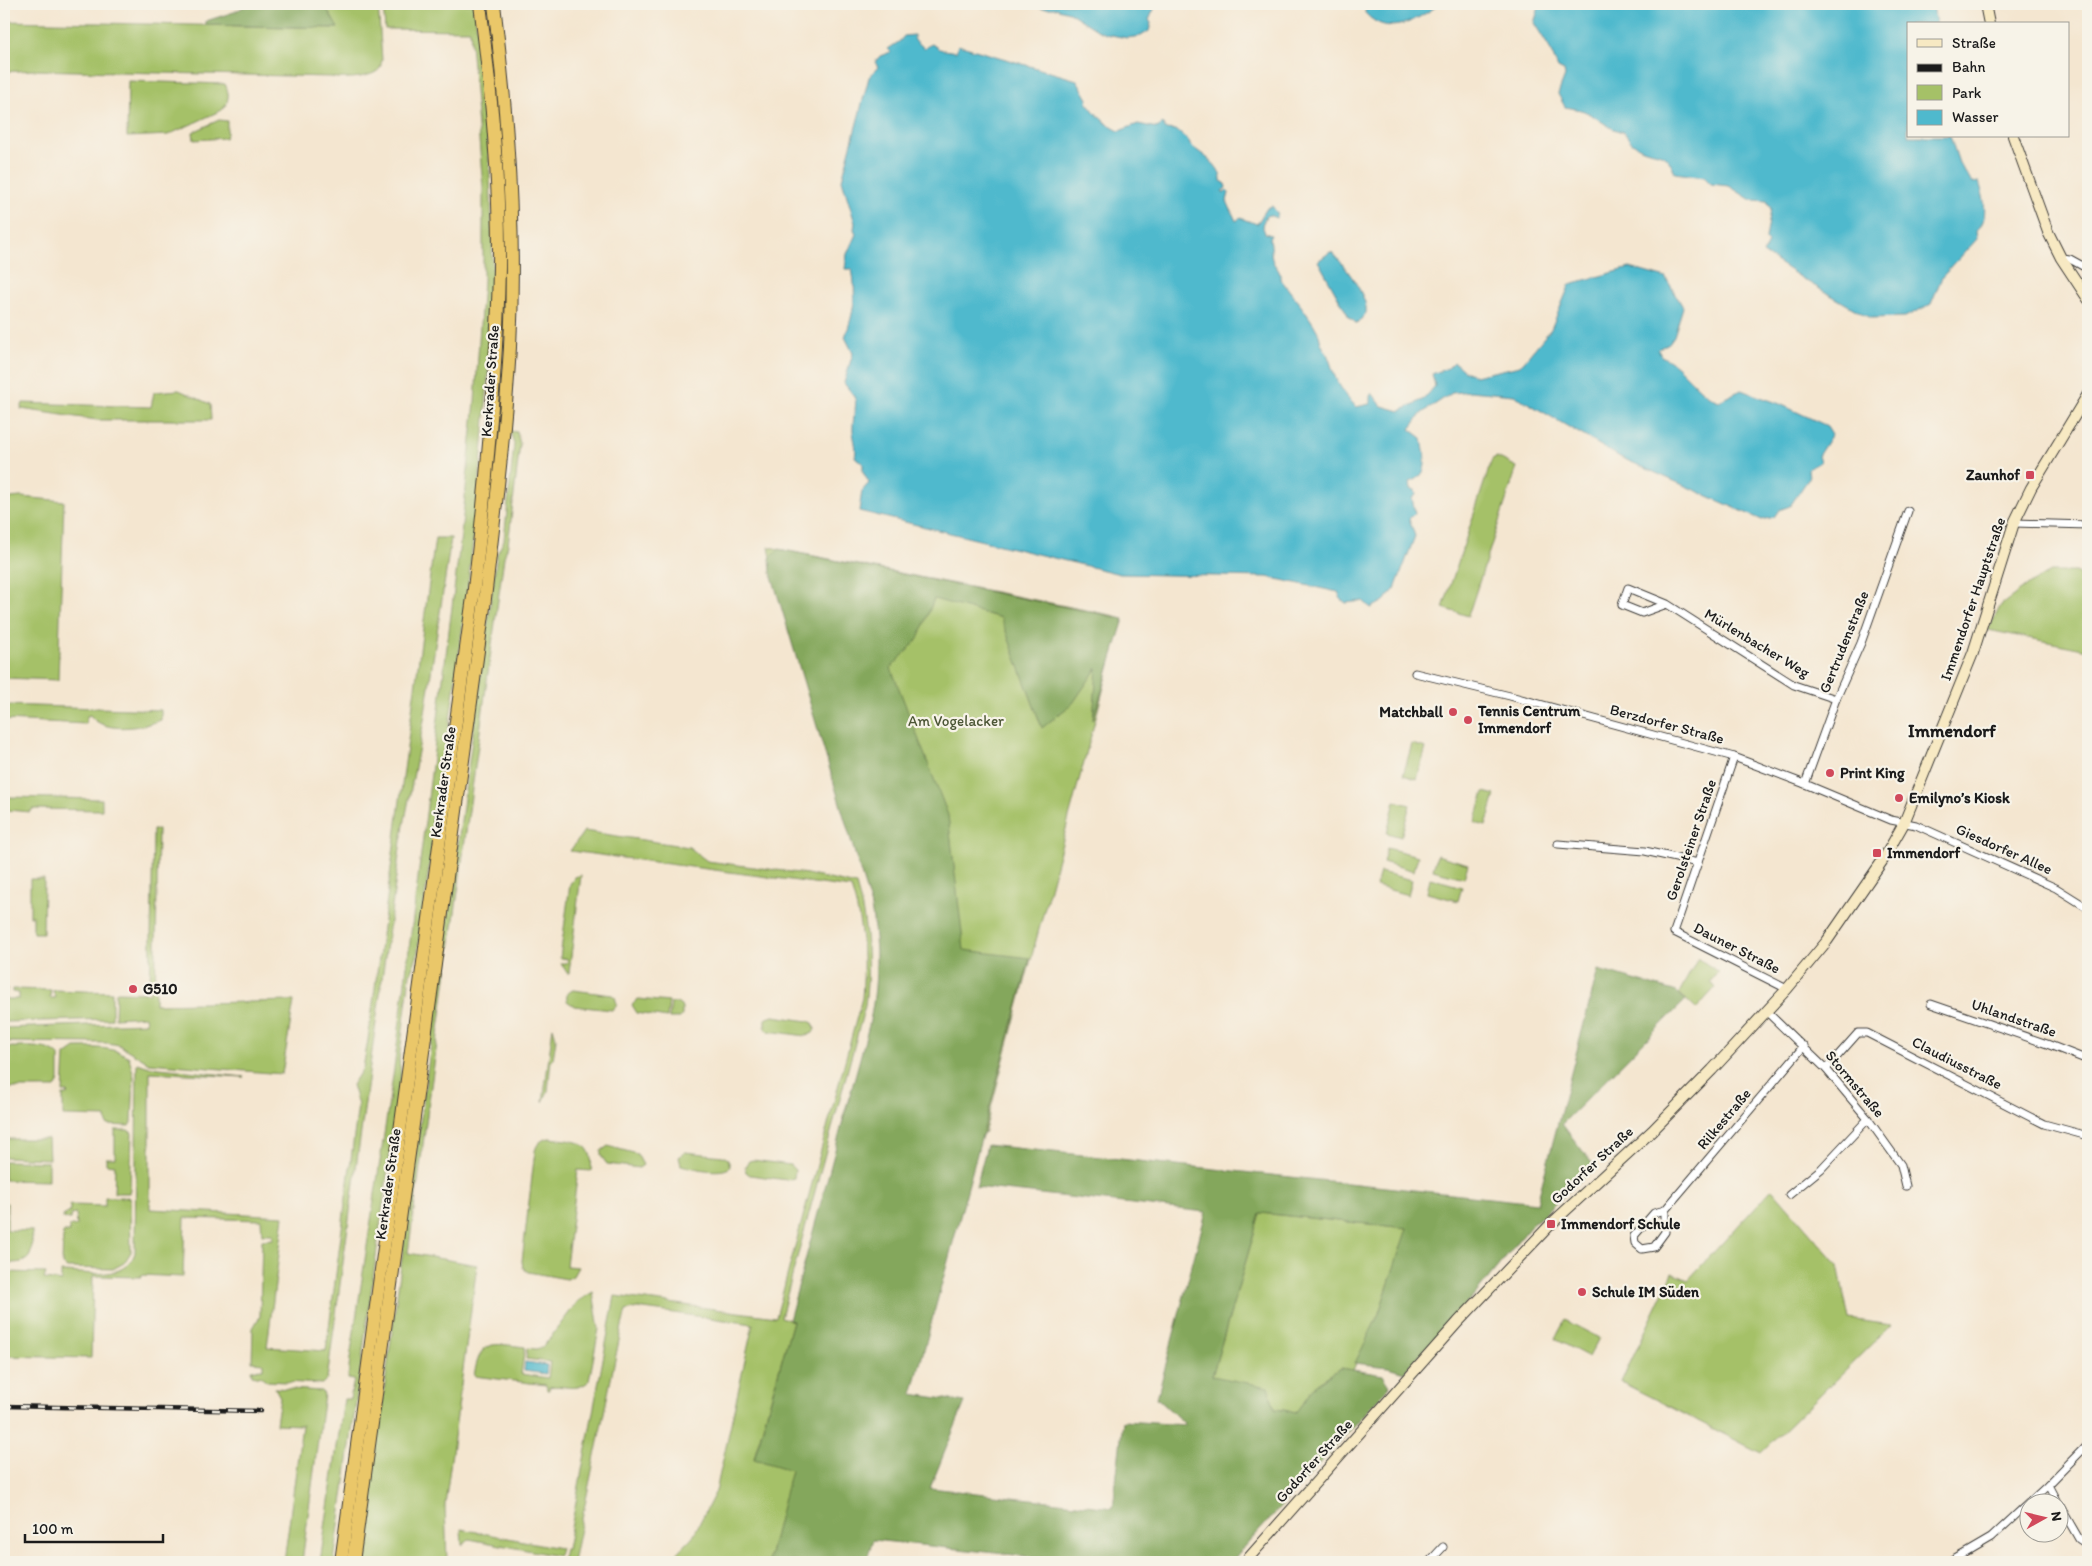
<svg xmlns="http://www.w3.org/2000/svg" width="2092" height="1566" font-family="Itim,sans-serif">
<rect width="100%" height="100%" fill="#f7f3e8"/>
<filter id="ink" filterUnits="userSpaceOnUse"><feTurbulence type="fractalNoise" baseFrequency=".02" numOctaves="2"/><feDisplacementMap in="SourceGraphic" scale="10" xChannelSelector="R" yChannelSelector="G"/><feConvolveMatrix kernelMatrix="1 2 1 2 8 2 1 2 1" color-interpolation-filters="sRGB"/></filter>
<filter id="wash" filterUnits="userSpaceOnUse"><feTurbulence type="fractalNoise" baseFrequency=".0096" numOctaves="4" result="noise"/><feDisplacementMap in="SourceGraphic" scale="20" xChannelSelector="R" yChannelSelector="G"/><feGaussianBlur stdDeviation="1.12" result="paint"/><feColorMatrix in="noise" values="0 0 0 0 0 0 0 0 0 0 0 0 0 0 0 0 0 1.4 0 .05"/><feComposite in="paint" operator="in"/></filter>
<g filter="url(#wash)">
<rect width="100%" height="100%" fill="#f4e6d0"/>
<g fill="#a5c167" stroke="#606e42">
<path d="M 324,4 L 378,4 L 382,60 C 381,63 381,66 380,68 C 375,78 341,80 331,77 L 33,70 L 4,72 L 4,21 L 337,28 Z"/>
<path d="M 383,4 L 474,4 C 487,109 496,216 491,323 C 482,528 447,731 420,934 L 417,957 L 410,974 L 399,1060 L 401,1074 L 334,1562 L 320,1562 L 344,1399 L 350,1399 L 354,1380 L 348,1379 L 350,1358 L 394,1069 L 461,535 L 475,402 L 483,280 L 483,188 L 470,30 L 385,29 Z"/>
<path d="M 128,81 L 225,84 C 230,94 229,102 222,110 L 168,135 L 127,137 Z"/>
<polygon points="219,120 227,121 227,134 225,138 194,140 193,132"/>
<polygon points="179,390 210,404 211,420 97,420 21,409 23,403 151,407 154,392"/>
<polygon points="510,431 517,432 520,444 508,545 504,557 408,1253 477,1265 445,1505 447,1562 361,1562 497,554 504,540 514,444"/>
<polygon points="1497,457 1517,467 1468,616 1443,608 1492,459"/>
<polygon points="21,497 64,501 58,680 4,678 4,505 11,498"/>
<path d="M 435,538 L 451,538 L 424,720 L 401,841 L 327,1379 L 322,1384 L 267,1381 L 262,1377 L 252,1375 L 251,1370 L 263,1369 L 263,1363 L 252,1362 L 253,1328 L 260,1316 L 262,1240 L 273,1239 L 273,1234 L 262,1234 L 261,1220 L 185,1218 L 183,1277 L 141,1275 L 142,1277 L 93,1276 L 91,1358 L 4,1356 L 4,1272 L 46,1273 L 44,1279 L 61,1281 L 61,1272 C 86,1272 125,1282 135,1253 L 137,1063 L 150,1067 L 244,1077 L 150,1072 L 150,1209 L 284,1216 L 267,1347 L 326,1351 L 358,1105 L 352,1085 L 363,1068 L 368,1040 Z"/>
<path d="M 769,547 L 1116,616 L 1121,624 L 984,1134 L 842,1120 C 855,1076 875,1025 877,978 C 878,952 875,927 870,902 L 773,568 Z"/>
<polygon points="2051,572 2076,572 2088,578 2088,650 1988,630 2001,605 2029,584"/>
<path d="M 4,705 L 161,710 L 161,720 C 141,728 103,734 90,715 L 87,716 L 86,724 L 4,720 Z"/>
<polygon points="1412,744 1426,748 1417,779 1403,775"/>
<polygon points="1484,792 1495,795 1486,826 1475,823"/>
<polygon points="8,797 102,799 102,810 32,809 31,812 7,810"/>
<polygon points="1395,801 1410,805 1401,837 1387,833"/>
<polygon points="153,830 158,830 155,1004 294,1001 282,1074 149,1063 119,1045 108,1043 4,1042 4,1028 146,1023 145,1016 115,1018 116,992 150,993"/>
<path d="M 584,831 L 689,847 L 707,861 L 807,874 L 856,885 C 868,925 870,964 865,1006 L 781,1317 L 793,1321 L 754,1458 L 792,1470 L 768,1562 L 669,1562 L 692,1538 L 716,1491 L 753,1324 L 637,1308 L 626,1311 L 622,1326 L 573,1562 L 562,1562 L 565,1549 L 567,1549 L 615,1296 L 776,1317 L 862,998 C 865,961 863,924 851,888 L 570,851 Z"/>
<polygon points="1387,848 1418,856 1414,871 1383,862"/>
<polygon points="1437,855 1468,864 1464,878 1433,870"/>
<polygon points="1380,872 1412,880 1408,895 1376,886"/>
<polygon points="581,875 569,973 567,973 561,963 567,963 568,959 560,958 570,884 575,877"/>
<polygon points="1430,878 1462,887 1458,901 1427,893"/>
<polygon points="30,879 44,879 43,933 33,933 33,916 30,916"/>
<polygon points="1698,958 1718,972 1710,982 1715,988 1696,1009 1679,993"/>
<polygon points="4,988 7,988 5,999 19,999 19,993 12,992 12,989 51,990 50,998 55,998 53,990 112,992 112,1019 4,1022"/>
<path d="M 573,990 L 612,995 L 615,997 L 617,1004 L 612,1010 L 574,1006 L 567,1001 C 566,995 567,993 573,990 Z"/>
<polygon points="638,999 669,1002 667,1018 637,1013 632,1005"/>
<polygon points="671,1003 677,1003 682,1007 682,1015 680,1018 669,1018"/>
<polygon points="773,1016 808,1021 813,1023 815,1029 813,1033 806,1036 768,1031 765,1028 765,1019"/>
<polygon points="553,1027 556,1039 553,1059 551,1060 548,1091 543,1102"/>
<path d="M 4,1047 C 21,1048 47,1043 59,1056 L 59,1081 L 55,1088 L 4,1088 Z"/>
<path d="M 75,1048 C 95,1048 111,1046 129,1057 L 134,1077 L 132,1121 L 129,1126 L 107,1125 L 106,1117 L 63,1116 L 63,1095 L 67,1095 L 68,1092 L 63,1092 L 65,1055 Z"/>
<polygon points="115,1130 128,1130 132,1133 130,1189 129,1193 114,1193 115,1165 106,1164 106,1158 115,1158"/>
<path d="M 549,1138 C 573,1141 595,1139 591,1171 L 578,1170 L 566,1266 L 578,1267 L 573,1276 L 567,1279 L 528,1272 L 523,1268 L 522,1261 L 535,1151 C 537,1143 541,1140 549,1138 Z"/>
<polygon points="4,1139 48,1139 49,1159 4,1157"/>
<polygon points="608,1146 637,1154 643,1165 639,1168 607,1164 601,1156 601,1151"/>
<path d="M 685,1152 L 723,1156 L 728,1159 L 730,1167 C 722,1175 692,1168 681,1165 L 679,1157 Z"/>
<polygon points="753,1160 790,1165 795,1170 794,1178 787,1180 750,1175 746,1172 745,1166 749,1161"/>
<polygon points="4,1161 48,1162 48,1181 4,1180"/>
<polygon points="1772,1189 1838,1265 1849,1319 1891,1325 1761,1453 1621,1382 1673,1273 1688,1280"/>
<polygon points="105,1197 128,1197 130,1200 131,1252 124,1263 113,1269 67,1268 62,1265 63,1232 69,1232 69,1226 77,1226 76,1214 71,1215 71,1219 63,1219 63,1216 70,1212 70,1205 105,1206"/>
<path d="M 4,1203 L 7,1203 L 7,1230 L 32,1231 C 32,1257 33,1264 4,1263 Z"/>
<polygon points="1260,1213 1408,1228 1378,1316 1353,1370 1341,1368 1317,1383 1297,1412 1275,1409 1212,1376"/>
<path d="M 593,1292 L 599,1329 L 589,1381 C 576,1393 564,1384 549,1387 L 549,1390 L 547,1390 L 546,1385 L 474,1376 C 480,1339 491,1343 525,1347 L 521,1374 L 548,1378 L 550,1362 L 526,1359 L 527,1348 L 536,1349 L 543,1347 L 578,1301 Z"/>
<polygon points="1565,1320 1599,1338 1589,1357 1555,1339"/>
<polygon points="275,1388 321,1391 324,1394 302,1562 284,1562 302,1425 276,1424 280,1397"/>
<polygon points="461,1529 560,1548 558,1556 469,1539 462,1545"/>
</g>
<g fill="#84a75c" stroke="#50623c">
<polygon points="249,4 324,4 338,28 206,25 206,21 234,12"/>
<path d="M 778,549 L 1124,619 L 1093,720 L 1097,668 L 1073,703 L 1042,728 L 1001,618 L 934,599 L 918,639 L 891,668 L 948,815 L 964,950 L 1030,958 L 912,1394 L 965,1402 L 930,1488 L 1113,1508 L 1123,1421 L 1186,1425 L 1157,1398 L 1206,1212 L 976,1187 L 987,1145 L 1537,1203 L 1598,970 L 1674,991 L 1686,1000 L 1562,1124 L 1595,1167 L 1530,1227 L 1473,1297 L 1404,1372 L 1388,1367 L 1355,1363 L 1378,1316 L 1407,1228 L 1260,1213 L 1212,1376 L 1268,1387 L 1275,1409 L 1296,1412 L 1317,1383 L 1341,1368 L 1383,1375 L 1390,1386 L 1231,1562 L 1081,1562 L 873,1540 L 866,1562 L 768,1562 L 791,1470 L 754,1459 L 793,1321 L 789,1320 L 869,1025 C 878,985 878,947 871,907 L 771,573 L 770,558 Z"/>
</g>
<g fill="#4fb9cd" stroke="#366a74">
<polygon points="1031,4 1159,4 1154,9 1149,20 1151,23 1149,31 1141,36 1127,38 1106,34 1097,30 1069,12 1055,8 1042,8"/>
<path d="M 1366,4 L 1440,4 C 1416,20 1389,39 1365,13 Z"/>
<path d="M 1540,4 L 1933,4 L 1936,24 L 1908,24 L 1908,136 L 1950,136 L 1959,163 L 1972,183 L 1979,182 C 1984,197 1990,220 1976,231 L 1977,239 L 1942,277 L 1931,304 L 1905,317 L 1870,318 L 1808,282 L 1763,253 L 1768,243 L 1766,239 L 1771,209 L 1767,201 L 1751,200 L 1729,186 L 1711,184 L 1704,177 L 1675,173 C 1664,144 1653,158 1634,144 C 1629,141 1627,136 1624,132 C 1609,130 1598,117 1584,111 C 1578,109 1571,108 1565,107 L 1558,94 L 1565,76 L 1564,71 L 1558,68 L 1549,47 L 1534,23 Z"/>
<path d="M 914,35 L 914,39 L 924,48 L 932,44 L 939,49 L 956,52 L 958,45 L 1077,80 L 1088,99 L 1087,102 C 1096,115 1105,124 1119,131 L 1138,124 L 1157,128 L 1163,124 L 1165,129 L 1176,130 L 1189,141 L 1190,145 C 1201,154 1222,165 1221,181 L 1225,183 L 1226,188 L 1222,191 L 1224,194 L 1227,190 L 1229,193 L 1227,201 L 1236,221 L 1240,218 L 1257,224 L 1267,208 L 1272,206 L 1278,214 L 1276,218 L 1269,215 L 1266,216 L 1262,225 L 1265,233 L 1271,235 L 1269,239 C 1273,246 1270,252 1272,259 C 1274,267 1281,269 1280,278 C 1293,296 1308,313 1318,332 C 1320,337 1320,343 1323,347 C 1330,357 1331,367 1336,379 C 1341,389 1348,398 1356,407 L 1370,404 L 1370,396 L 1372,393 L 1382,406 L 1400,411 L 1424,399 L 1435,386 L 1432,374 L 1448,368 L 1454,362 L 1463,370 L 1475,376 L 1520,366 L 1551,329 L 1570,284 L 1630,268 L 1666,278 L 1683,307 L 1674,336 L 1669,343 L 1658,349 L 1661,356 C 1682,364 1697,394 1719,401 L 1741,390 L 1780,404 L 1827,426 L 1832,434 L 1818,456 L 1820,462 L 1808,469 L 1809,478 L 1790,506 L 1779,510 L 1774,517 L 1762,520 L 1620,457 L 1514,395 L 1470,391 L 1452,393 L 1422,413 L 1410,429 L 1422,438 C 1424,455 1432,475 1410,482 L 1411,489 L 1415,490 L 1416,495 L 1412,498 L 1415,513 L 1409,519 L 1415,536 L 1395,589 L 1384,601 L 1371,608 L 1363,601 L 1346,603 L 1341,599 L 1338,592 L 1267,577 L 1120,574 L 859,511 L 862,491 L 869,483 L 863,472 L 863,464 L 855,457 C 858,446 852,437 853,426 C 853,418 857,406 855,399 C 853,393 847,388 844,383 L 853,353 L 845,337 C 854,313 857,294 852,269 L 845,269 L 847,254 L 856,234 L 854,229 L 855,223 L 842,180 L 869,77 L 878,67 L 875,62 L 880,56 L 891,52 L 888,49 L 900,41 L 904,36 Z"/>
<path d="M 1330,252 L 1333,253 C 1344,265 1369,297 1366,313 L 1357,324 L 1349,317 L 1318,261 Z"/>
<polygon points="525,1362 547,1365 546,1374 524,1371"/>
</g>
</g>
<g filter="url(#ink)">
<g fill="none" stroke-linecap="round" stroke-linejoin="round">
<g stroke="#3c3a37" stroke-width="9">
<g id="street">
<polyline points="2061,258 2070,259 2088,269"/>
<polyline points="2014,523 2088,525"/>
<polyline points="1667,604 1642,613 1622,605 1628,588 1667,604 1794,685 1836,699"/>
<polyline points="1415,673 1510,696 1734,757 1805,784 1891,820 1916,825 2056,888 2088,908"/>
<polyline points="1734,757 1674,932 1787,989"/>
<polyline points="1805,784 1836,699 1861,643 1908,511"/>
<polyline points="1558,844 1645,851 1698,863"/>
<polyline points="1931,1004 2047,1044 2088,1060"/>
<polyline points="1766,1011 1826,1069 1868,1119 1901,1165 1906,1186"/>
<polyline points="1826,1069 1858,1033 1867,1033 2044,1124 2088,1136"/>
<polyline points="1789,1195 1821,1169 1868,1119"/>
<polyline points="1665,1210 1665,1232 1654,1247 1642,1249 1635,1243 1634,1236 1654,1213 1665,1210 1804,1046"/>
<polyline points="2048,1485 2058,1504"/>
<polyline points="2060,1506 2079,1539 2088,1545"/>
<polyline points="1429,1562 1443,1547"/>
<polyline points="1950,1562 1991,1538 2048,1485 2088,1444"/>
</g>
</g>
<g stroke="#3c3a37" stroke-width="12">
<g id="secondary">
<polyline points="1985,4 1989,24"/>
<polyline points="2013,136 2048,232 2061,258 2088,299"/>
<polyline points="1245,1562 1458,1322 1551,1224 1652,1131 1712,1070 1787,989 1827,941 1883,860 1904,823 1973,653 2014,523 2031,488 2088,394"/>
</g>
</g>
<g stroke="#3c3a37" stroke-width="14">
<g id="highway">
<path d="M 341,1562 L 473,597 C 486,488 497,378 499,268 C 500,180 491,92 480,4"/>
<path d="M 353,1562 L 484,607 C 494,520 505,434 510,347 C 516,232 508,118 494,4"/>
</g>
</g>
<use href="#street" stroke="#fff" stroke-width="7"/>
<use href="#secondary" stroke="#f7e9c3" stroke-width="10"/>
<use href="#highway" stroke="#eac769" stroke-width="12"/>
<g stroke="#1c1c1c" stroke-width="4.5">
<polyline id="rail" points="4,1406 261,1411"/>
</g>
<use href="#rail" stroke="#f7f3e8" stroke-width="2.5" stroke-dasharray="8" stroke-linecap="butt"/>
</g>
</g>
<g fill="#d1495b" stroke="#f7f3e8" stroke-width="2">
<rect x="2025" y="470" width="10" height="10" rx="2.5"/>
<circle cx="1453" cy="712" r="5"/>
<circle cx="1468" cy="720" r="5"/>
<circle cx="1830" cy="773" r="5"/>
<circle cx="1899" cy="798" r="5"/>
<rect x="1872" y="848" width="10" height="10" rx="2.5"/>
<circle cx="133" cy="989" r="5"/>
<rect x="1546" y="1219" width="10" height="10" rx="2.5"/>
<circle cx="1582" cy="1292" r="5"/>
</g>
<g text-anchor="middle" stroke-width="4.5" stroke-linejoin="round" paint-order="stroke">
<g font-size="15" fill="#1c1c1c" stroke="#f7f3e8">
<text transform="translate(490 381) rotate(-86)" y="5">Kerkrader Straße</text>
<text transform="translate(1973 599) rotate(-71)" y="5">Immendorfer Hauptstraße</text>
<text transform="translate(1844 642) rotate(-68)" y="5">Gertrudenstraße</text>
<text transform="translate(1757 643) rotate(31)" y="5">Mürlenbacher Weg</text>
<text transform="translate(1667 724) rotate(15)" y="5">Berzdorfer Straße</text>
<text transform="translate(443 782) rotate(-82)" y="5">Kerkrader Straße</text>
<text transform="translate(1691 840) rotate(-71)" y="5">Gerolsteiner Straße</text>
<text transform="translate(2004 849) rotate(24)" y="5">Giesdorfer Allee</text>
<text transform="translate(1737 948) rotate(27)" y="5">Dauner Straße</text>
<text transform="translate(2014 1018) rotate(19)" y="5">Uhlandstraße</text>
<text transform="translate(1957 1063) rotate(27)" y="5">Claudiusstraße</text>
<text transform="translate(1855 1084) rotate(50)" y="5">Stormstraße</text>
<text transform="translate(1724 1119) rotate(-50)" y="5">Rilkestraße</text>
<text transform="translate(1592 1165) rotate(-43)" y="5">Godorfer Straße</text>
<text transform="translate(388 1184) rotate(-82)" y="5">Kerkrader Straße</text>
<text transform="translate(1314 1461) rotate(-48)" y="5">Godorfer Straße</text>
</g>
<g font-size="15" font-weight="bold" fill="#1c1c1c" stroke="#f7f3e8" text-anchor="start">
<text x="2020" y="480" text-anchor="end">Zaunhof</text>
<text x="1478" y="716">Tennis Centrum<tspan x="1478" dy="17">Immendorf</tspan></text>
<text x="1443" y="717" text-anchor="end">Matchball</text>
<text x="1840" y="778">Print King</text>
<text x="1909" y="803">Emilyno’s Kiosk</text>
<text x="1887" y="858">Immendorf</text>
<text x="143" y="994">G510</text>
<text x="1561" y="1229">Immendorf Schule</text>
<text x="1592" y="1297">Schule IM Süden</text>
</g>
<g font-size="15" fill="#4c5636" stroke="#f7f3e8">
<text x="956" y="726">Am Vogelacker</text>
</g>
<g font-size="18" font-weight="bold" fill="#1c1c1c" stroke="#f7f3e8">
<text x="1952" y="737">Immendorf</text>
</g>
</g>
<rect width="2092" height="1566" fill="none" stroke="#f7f3e8" stroke-width="20"/>
<rect x="1907" y="22" width="162" height="115" fill="#f7f3e8" stroke="#9f9d96"/>
<rect x="1917" y="39" width="25" height="8" fill="#f7e9c3" stroke="#9f9d96"/>
<text x="1952" y="48" font-size="15" fill="#1c1c1c">Straße</text>
<rect x="1917" y="64" width="25" height="8" fill="#1c1c1c" stroke="#9f9d96"/>
<text x="1952" y="72" font-size="15" fill="#1c1c1c">Bahn</text>
<rect x="1917" y="85" width="25" height="15" fill="#a5c167" stroke="#9f9d96"/>
<text x="1952" y="98" font-size="15" fill="#1c1c1c">Park</text>
<rect x="1917" y="110" width="25" height="15" fill="#4fb9cd" stroke="#9f9d96"/>
<text x="1952" y="122" font-size="15" fill="#1c1c1c">Wasser</text>
<g transform="translate(2044 1518) rotate(82)"><circle r="24" fill="#f7f3e8" stroke="#9f9d96"/>
<path d="M0-4L9 19L0 12L-9 19Z" fill="#d1495b"/>
<text y="-8" font-size="14" font-weight="bold" text-anchor="middle" fill="#1c1c1c">N</text>
</g>
<path d="M25 1534v8h138v-8" fill="none" stroke="#1c1c1c" stroke-width="2.5"/>
<text x="32" y="1534" font-size="15" fill="#1c1c1c" stroke="#f7f3e8" stroke-width="4" paint-order="stroke">100 m</text>
</svg>
